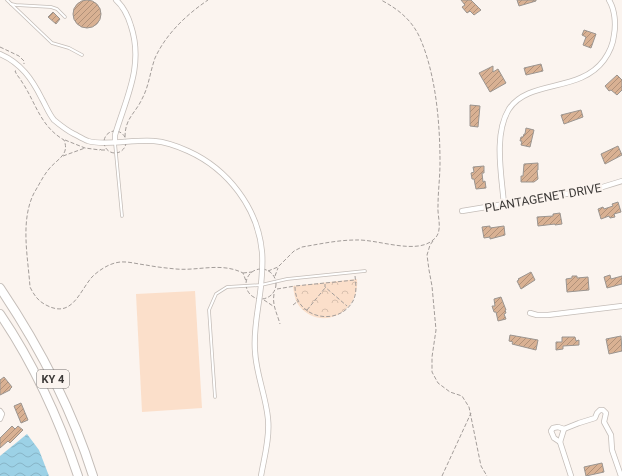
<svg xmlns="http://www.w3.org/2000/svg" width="622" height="476" font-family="Roboto,sans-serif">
<defs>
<pattern id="park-crowns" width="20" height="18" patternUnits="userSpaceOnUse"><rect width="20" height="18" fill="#fbdfca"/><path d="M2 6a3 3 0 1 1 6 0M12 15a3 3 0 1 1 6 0" fill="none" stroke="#d8c0ae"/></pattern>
<pattern id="water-waves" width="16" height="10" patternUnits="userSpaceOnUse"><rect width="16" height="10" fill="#9cd1e6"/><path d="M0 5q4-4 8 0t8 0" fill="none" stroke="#87b4c6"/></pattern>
<pattern id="building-hatch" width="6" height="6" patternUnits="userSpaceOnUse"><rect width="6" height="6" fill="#d9b193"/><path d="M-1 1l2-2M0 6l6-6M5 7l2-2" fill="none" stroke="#b19179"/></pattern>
</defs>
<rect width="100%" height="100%" fill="#fbf4ef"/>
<polygon fill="#fbdfca" points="195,291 202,408 142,412 136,294"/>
<path fill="url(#park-crowns)" d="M 357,279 C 360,312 322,332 300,307 C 295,301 294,294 293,286 Z"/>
<polygon fill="url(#water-waves)" points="27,434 39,450 49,476 0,476 0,456"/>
<g fill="url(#building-hatch)" stroke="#9b9590">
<circle cx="87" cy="14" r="14"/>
<polygon points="461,0 471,0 481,10 474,15 470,11 467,13 462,7 465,5"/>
<polygon points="517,0 536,0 536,1 519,6"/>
<polygon points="53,12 60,19 56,24 48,17"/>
<polygon points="584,30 596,34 591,48 583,45 586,37 582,35"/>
<polygon points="541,64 543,71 526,75 524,68"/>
<polygon points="493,66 493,72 498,69 506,83 490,92 479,73"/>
<polygon points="617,75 622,80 622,90 617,95 611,90 609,91 605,86"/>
<polygon points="470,105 480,106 478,127 470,126"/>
<polygon points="581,110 583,117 564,124 561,115"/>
<polygon points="526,128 534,130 530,147 521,145 522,141 520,141 521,137 523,137 524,134 525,134"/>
<polygon points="618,146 622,155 605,164 601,154"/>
<polygon points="538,163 538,170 537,170 538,179 534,182 521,182 521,176 523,176 524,164"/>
<polygon points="484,166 484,173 482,173 483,182 485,181 486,188 476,189 474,179 472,179 471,173 474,172 473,167"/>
<polygon points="618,202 621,212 614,214 615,217 610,218 609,216 601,219 598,209 603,207 604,209 613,206 612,204"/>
<polygon points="560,213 562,224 555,225 555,224 538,226 537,217 553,216 553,214"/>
<polygon points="490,226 490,228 504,226 505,235 490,239 490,237 484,238 482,227"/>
<polygon points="531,272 535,280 521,289 517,281 519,280 518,279"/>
<polygon points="610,275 611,279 622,276 622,284 607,288 604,277"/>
<polygon points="572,276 577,276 577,278 588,277 589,290 567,292 566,279 572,278"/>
<polygon points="501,297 506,310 505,310 506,313 504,314 506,319 498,321 496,312 494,312 492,306 495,306 494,299"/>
<polygon points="510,335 538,340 536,350 512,344 513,342 509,341"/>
<polygon points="621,336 622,351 609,354 606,339"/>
<polygon points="562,337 575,337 576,341 579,340 579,345 563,346 563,349 556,350 556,342 562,342"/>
<polygon points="4,377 12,387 10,389 10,390 0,395 0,380"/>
<polygon points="21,403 28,420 21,423 14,406"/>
<polygon points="12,426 15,429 18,426 23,430 10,443 8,441 0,448 0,438"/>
<polygon points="602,463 604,472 586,476 584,467"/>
</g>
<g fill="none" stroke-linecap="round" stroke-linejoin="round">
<g stroke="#c4bdb8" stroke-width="3.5">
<g id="service">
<polyline points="7,0 52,43 69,48 82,55"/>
<polyline points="11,4 16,5 51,7 57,9 65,17"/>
<polyline points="115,143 122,216"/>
<polyline points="215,397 209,310 216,294 227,287 261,285 287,279 365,271"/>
</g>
</g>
<g stroke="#c4bdb8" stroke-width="6">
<g id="minor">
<path d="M 0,54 C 21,63 32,79 42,99 C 46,106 49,114 54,120 C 60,125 68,131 74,134 C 78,136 83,139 88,141 C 103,146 136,139 154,141 C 166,142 177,146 188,151 C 228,169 258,208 262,252 C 263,262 262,274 261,285 C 259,307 253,329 255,351 C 256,374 266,396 268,419 C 270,438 264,458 261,476"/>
<path d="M 115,142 L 115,135 C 126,98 144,66 131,26 C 128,16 124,7 116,0"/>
<path d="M 504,205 C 502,177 493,135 509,109 C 529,79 580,93 604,60 C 609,53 613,45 614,35 C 616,24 615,10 609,0"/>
<polyline points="462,211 596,189 622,181"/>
<polyline points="530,313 537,315 548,315 622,306"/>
<polyline points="0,411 2,414 0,419"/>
<polyline points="560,442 564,429"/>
<polyline points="571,476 560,442 554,438 551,431 553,428 558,427 564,429 579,423 595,418 597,413 600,410 603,410 606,413 604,422 611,435 612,450 621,476"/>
</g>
</g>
<g stroke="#c4bdb8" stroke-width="10">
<g id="motorway">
<path d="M 0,288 C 39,346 72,409 93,476"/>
<path d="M 0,314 C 34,364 59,419 78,476"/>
</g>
</g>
<g stroke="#a39d9a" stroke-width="1" stroke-dasharray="4 2" stroke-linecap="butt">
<polyline points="0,47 19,56 24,61 24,64"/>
<path d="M 16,71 L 15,71 C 17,76 20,78 22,82 C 36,103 40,126 64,140 C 70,155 57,159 49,169 C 43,176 39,185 34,193 C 20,221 28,257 30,287 C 34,295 38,301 46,305 C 72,319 79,292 92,277 C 98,271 107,265 115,263 C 125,260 136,264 146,265 C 156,267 166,268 176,269 C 199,271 221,262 243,273 L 246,281"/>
<circle cx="115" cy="142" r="11"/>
<path d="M 125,137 C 125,118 135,114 142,99 C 149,86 150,72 155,58 C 166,34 186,15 208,0"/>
<polyline points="65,140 85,148 100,150 101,149"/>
<polyline points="101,150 107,150"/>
<polyline points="63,156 85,148"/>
<polyline points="433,241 430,245 427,255 429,270 432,286 436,330 432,357 432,372 438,383 450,392 462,396 469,407 481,466 487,476"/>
<circle cx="261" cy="284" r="15"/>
<path d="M 268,271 L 278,267 L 294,251 L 302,247 C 320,244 338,240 356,240 C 377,239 416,255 433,240 C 444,232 437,217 438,206 C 438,192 440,177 440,163 C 440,123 436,75 420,38 C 412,20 398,9 381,0"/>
<polyline points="243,273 252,272"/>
<polyline points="275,276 278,268"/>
<path d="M 355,276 C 356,284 357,294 353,301 C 338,328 294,318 295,286 L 355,280"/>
<polyline points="325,284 325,287 347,306"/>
<polyline points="277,289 295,286"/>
<path d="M 274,294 C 272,305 277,313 280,324"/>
<polyline points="264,300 273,306"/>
<polyline points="293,305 298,301"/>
<polyline points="307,310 325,288"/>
<polyline points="442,476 471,413"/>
</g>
<use href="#service" stroke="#fff" stroke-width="2"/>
<use href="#minor" stroke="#fff" stroke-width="4.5"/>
<use href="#motorway" stroke="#fff" stroke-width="8"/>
</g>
<g text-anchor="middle" stroke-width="4" stroke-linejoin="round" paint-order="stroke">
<rect fill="#fbf4ef" stroke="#75716e" stroke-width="1" x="37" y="370" width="32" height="18" rx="3"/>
<g font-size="11" font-weight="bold" fill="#3c3937">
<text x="53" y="383">KY 4</text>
</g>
<g font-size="12" fill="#3c3937" stroke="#fbf4ef">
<text transform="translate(543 198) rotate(-10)" y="4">PLANTAGENET DRIVE</text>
</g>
</g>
</svg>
